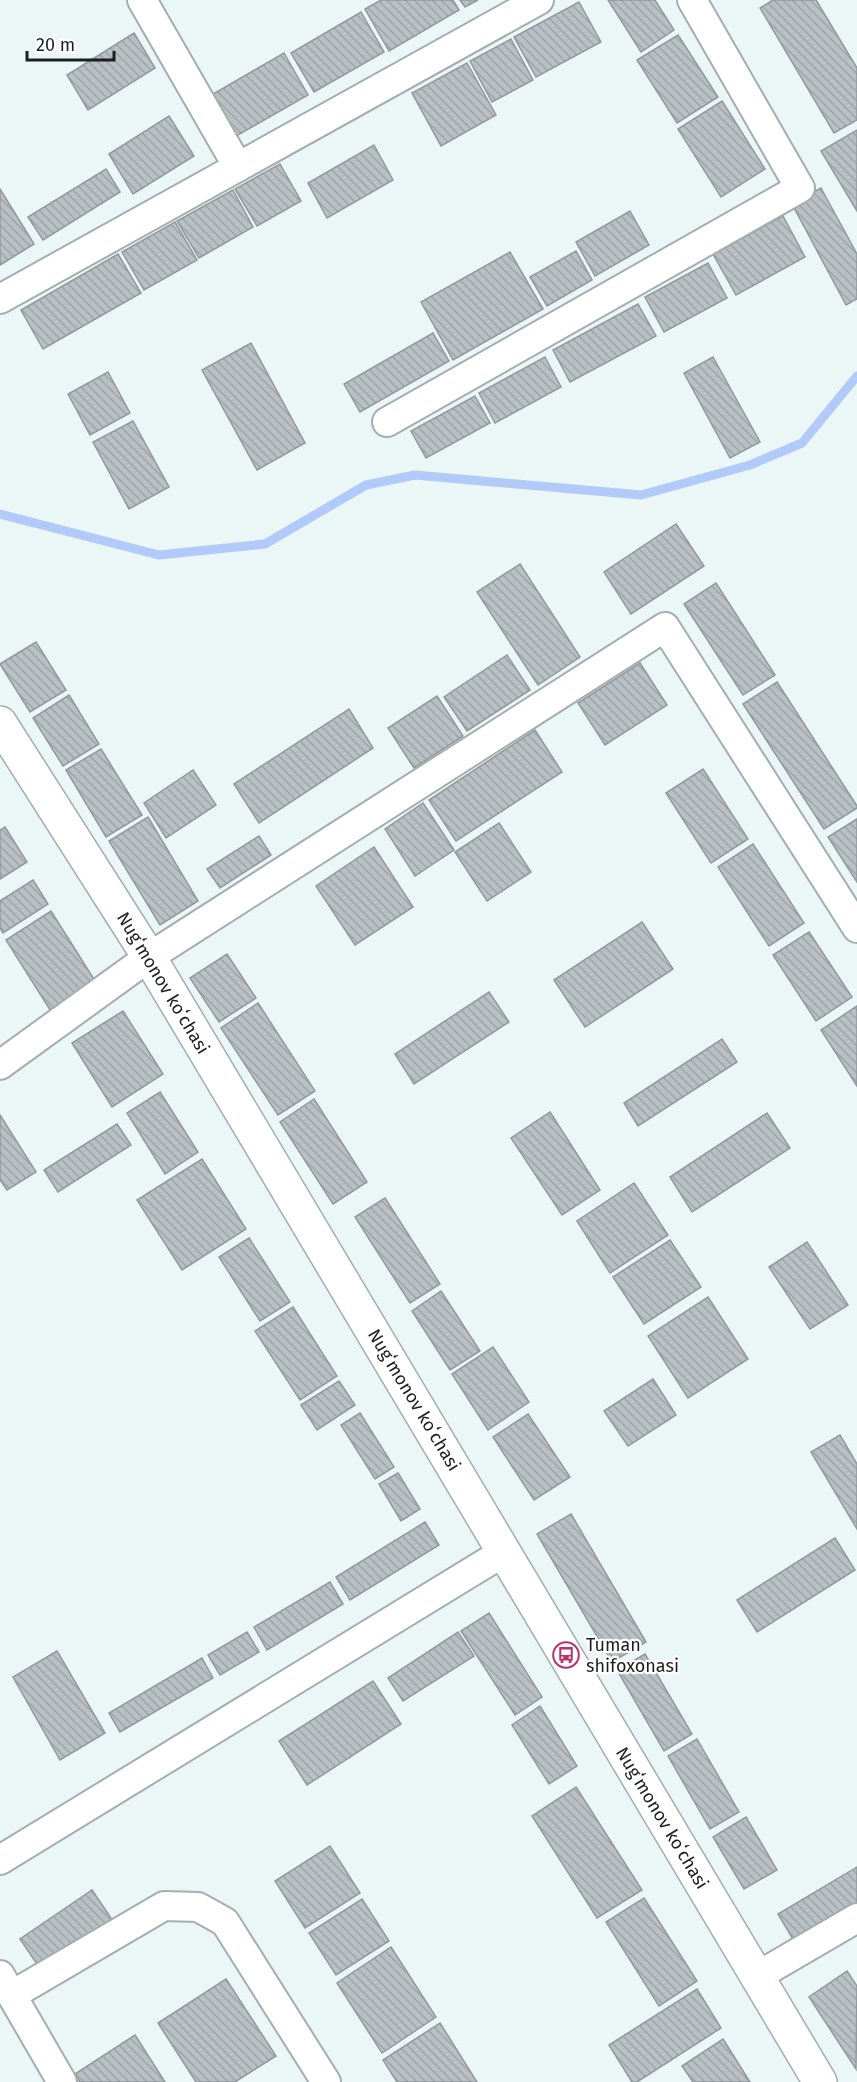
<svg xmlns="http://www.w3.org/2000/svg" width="857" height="2082" font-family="'Fira Sans',sans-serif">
<defs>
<pattern id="building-back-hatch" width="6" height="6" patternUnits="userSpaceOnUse" patternTransform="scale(1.5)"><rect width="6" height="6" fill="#b8c0c4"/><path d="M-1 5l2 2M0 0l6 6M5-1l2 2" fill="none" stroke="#9ea5a8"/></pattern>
</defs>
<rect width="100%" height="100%" fill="#ebf6f6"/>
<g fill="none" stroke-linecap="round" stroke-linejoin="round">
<polyline stroke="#b1caf9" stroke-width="9" points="0,514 159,555 265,544 366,485 415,475 641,495 750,465 802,443 857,376"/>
</g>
<g fill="url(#building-back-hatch)" stroke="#91999e" stroke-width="1.5">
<polygon points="381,0 453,0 459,10 389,51 365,9"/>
<polygon points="460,0 478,0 465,7"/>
<polygon points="608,0 655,0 674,30 641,52"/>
<polygon points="773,0 816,0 857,68 857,120 834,133 760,8"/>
<polygon points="579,2 601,42 536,77 514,37"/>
<polygon points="361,12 384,52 314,92 291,53"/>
<polygon points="134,33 155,68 88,110 67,75"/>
<polygon points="678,35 718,97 677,123 637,60"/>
<polygon points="511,39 533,80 492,102 470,61"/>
<polygon points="284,53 308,95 231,139 208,97"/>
<polygon points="467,63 496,115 441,146 412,93"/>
<polygon points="722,101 765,169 721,197 678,129"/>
<polygon points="169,116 194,156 133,194 109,154"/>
<polygon points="857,130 857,211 821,151"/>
<polygon points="374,145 393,180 327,218 308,183"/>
<polygon points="280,164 301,201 257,226 235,189"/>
<polygon points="106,169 120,192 43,240 28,217"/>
<polygon points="821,188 857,254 857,299 846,305 792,204"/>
<polygon points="0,189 34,244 0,265"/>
<polygon points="233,190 253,227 199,258 177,221"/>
<polygon points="630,211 649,245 595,276 576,242"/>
<polygon points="783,216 805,257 736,295 713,254"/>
<polygon points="175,222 197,260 144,290 122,252"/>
<polygon points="576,251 592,280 547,306 530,277"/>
<polygon points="510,252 543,309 453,360 421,302"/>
<polygon points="118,254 141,293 43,349 21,310"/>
<polygon points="708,263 727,298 664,332 645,297"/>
<polygon points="638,304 656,336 570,382 553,350"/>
<polygon points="433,333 449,361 360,412 344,384"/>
<polygon points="251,343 305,443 257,470 202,370"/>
<polygon points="545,357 561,387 495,423 479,393"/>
<polygon points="713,357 760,442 730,458 684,373"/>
<polygon points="108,372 130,413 90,435 68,394"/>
<polygon points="475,396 490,423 426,458 411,431"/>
<polygon points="133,421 169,487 129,509 93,442"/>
<polygon points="676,524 704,566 631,614 604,572"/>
<polygon points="520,564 580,657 538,685 477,592"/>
<polygon points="716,583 775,675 743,695 684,604"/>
<polygon points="36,642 66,690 30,712 0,664"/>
<polygon points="507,655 530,690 467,731 444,697"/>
<polygon points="640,663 667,705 605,745 578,703"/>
<polygon points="777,682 857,806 857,808 824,829 743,704"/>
<polygon points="69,695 99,744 63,766 33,718"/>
<polygon points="437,696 463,736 414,768 388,728"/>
<polygon points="349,709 373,748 259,823 234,784"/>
<polygon points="535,730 562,772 456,841 429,800"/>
<polygon points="101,749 142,815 106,837 66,770"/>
<polygon points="703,769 748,839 711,863 666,793"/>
<polygon points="193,770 216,805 166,838 144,803"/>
<polygon points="423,803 454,850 415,876 385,829"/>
<polygon points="148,817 198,901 160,925 109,841"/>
<polygon points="857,819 857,882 828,837"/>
<polygon points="499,823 531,872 487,901 455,852"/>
<polygon points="5,827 27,862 0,879 0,830"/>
<polygon points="259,836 271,855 220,888 207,869"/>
<polygon points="753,844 804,923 769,946 718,867"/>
<polygon points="374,847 413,907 355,945 316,886"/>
<polygon points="33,880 48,904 3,933 0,928 0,901"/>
<polygon points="51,911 97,984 52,1013 6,940"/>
<polygon points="642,922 673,969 585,1027 554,980"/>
<polygon points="809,932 852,997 816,1021 773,955"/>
<polygon points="227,954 256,998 219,1022 190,978"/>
<polygon points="489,992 509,1022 414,1084 395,1054"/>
<polygon points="258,1003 315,1091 278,1115 221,1028"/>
<polygon points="857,1006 857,1086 821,1030"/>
<polygon points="123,1011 163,1074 112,1107 72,1043"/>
<polygon points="722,1039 737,1062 638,1126 624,1103"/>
<polygon points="160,1092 198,1152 165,1174 127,1113"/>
<polygon points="314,1099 367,1182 333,1204 280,1122"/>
<polygon points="550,1112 600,1190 562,1215 511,1138"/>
<polygon points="767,1113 790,1148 692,1212 670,1177"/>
<polygon points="0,1115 36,1172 7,1190 0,1180"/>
<polygon points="117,1124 131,1145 58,1192 44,1170"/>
<polygon points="202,1159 246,1229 182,1270 137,1200"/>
<polygon points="634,1183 668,1235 610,1273 577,1221"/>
<polygon points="385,1198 440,1284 410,1303 355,1217"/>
<polygon points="249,1238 290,1302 260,1321 219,1257"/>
<polygon points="670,1240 701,1287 644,1324 613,1277"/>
<polygon points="807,1242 848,1305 810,1329 769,1267"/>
<polygon points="441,1291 480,1351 450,1370 412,1311"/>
<polygon points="708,1297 748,1359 688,1398 648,1336"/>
<polygon points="293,1307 337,1376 300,1400 255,1331"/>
<polygon points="493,1347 529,1402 488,1430 452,1374"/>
<polygon points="653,1379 676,1415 628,1446 604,1411"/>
<polygon points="339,1381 355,1405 317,1430 301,1405"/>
<polygon points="360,1413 394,1467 375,1479 341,1425"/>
<polygon points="528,1414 570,1477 534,1500 493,1437"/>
<polygon points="840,1435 857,1464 857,1529 811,1452"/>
<polygon points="398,1473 420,1509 401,1521 379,1484"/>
<polygon points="571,1514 646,1642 612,1662 537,1534"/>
<polygon points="425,1522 439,1545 350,1600 336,1577"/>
<polygon points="835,1538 855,1570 757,1632 737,1600"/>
<polygon points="330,1582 343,1604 267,1650 254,1627"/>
<polygon points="489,1613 542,1697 515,1715 461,1631"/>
<polygon points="247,1632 259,1652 220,1675 208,1655"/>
<polygon points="458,1632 474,1656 403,1701 388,1678"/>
<polygon points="57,1651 105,1733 60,1760 13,1677"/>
<polygon points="645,1654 692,1734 664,1751 617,1670"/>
<polygon points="202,1658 213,1678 120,1732 109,1713"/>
<polygon points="373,1681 401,1724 307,1785 279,1741"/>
<polygon points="540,1706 577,1766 549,1784 512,1725"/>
<polygon points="697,1739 739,1812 710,1829 668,1756"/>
<polygon points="576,1787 642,1890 597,1918 532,1816"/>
<polygon points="746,1817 777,1870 744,1889 713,1837"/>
<polygon points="330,1846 360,1893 305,1928 275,1881"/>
<polygon points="857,1867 857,1904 794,1941 778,1914"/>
<polygon points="92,1890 113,1921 41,1970 20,1939"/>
<polygon points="644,1898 697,1981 659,2006 606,1922"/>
<polygon points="362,1899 389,1941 336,1975 309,1933"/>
<polygon points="391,1947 436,2017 382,2053 337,1983"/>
<polygon points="847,1971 857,1986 856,2069 809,1997"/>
<polygon points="226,1979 276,2056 235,2082 196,2082 158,2023"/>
<polygon points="697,1989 721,2028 637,2082 632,2082 609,2045"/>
<polygon points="440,2023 477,2082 397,2082 383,2060"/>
<polygon points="135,2035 165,2082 80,2082 75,2074"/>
<polygon points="723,2039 750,2082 693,2082 682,2066"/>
</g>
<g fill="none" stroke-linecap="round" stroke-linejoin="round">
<g stroke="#a4aeae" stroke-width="32">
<g id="minor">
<polyline points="142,0 238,167"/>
<polyline points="0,299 539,0"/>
<polyline points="387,422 800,188 692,0"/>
<polyline points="0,1065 149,957 665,627 857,928"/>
<polyline points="0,1860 504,1552"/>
<polyline points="0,1975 62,2082"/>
<polyline points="756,1977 857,1918"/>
<polyline points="12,1995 164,1906 198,1907 225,1922 326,2082"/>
</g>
</g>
<g stroke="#a4aeae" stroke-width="36">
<polyline id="secondary" points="0,723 149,957 820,2082"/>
</g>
<use href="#minor" stroke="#fff" stroke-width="28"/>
<use href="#secondary" stroke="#fff" stroke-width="33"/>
</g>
<defs>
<g id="bus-ring" transform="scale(1.35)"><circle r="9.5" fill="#fff" stroke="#bb316a" stroke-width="1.5"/><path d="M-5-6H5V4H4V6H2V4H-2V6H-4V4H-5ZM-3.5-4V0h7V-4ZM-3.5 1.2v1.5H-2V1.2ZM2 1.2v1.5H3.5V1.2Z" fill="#bb316a"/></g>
</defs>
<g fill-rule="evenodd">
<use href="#bus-ring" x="566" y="1655"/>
</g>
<g text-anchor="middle" stroke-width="4.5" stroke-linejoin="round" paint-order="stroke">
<g font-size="18" fill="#1c1f1f" stroke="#fff">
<text transform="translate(163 983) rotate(59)" y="6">Nugʻmonov koʻchasi</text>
<text transform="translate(414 1400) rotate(59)" y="6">Nugʻmonov koʻchasi</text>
<text transform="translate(662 1818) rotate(59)" y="6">Nugʻmonov koʻchasi</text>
</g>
<g font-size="18" fill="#1c1f1f" stroke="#fff" text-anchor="start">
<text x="586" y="1651">Tuman<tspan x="586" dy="21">shifoxonasi</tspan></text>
</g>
</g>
<path d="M27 51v9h87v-9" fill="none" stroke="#1c1f1f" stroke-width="3"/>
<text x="36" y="51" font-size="18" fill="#1c1f1f" stroke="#ffffff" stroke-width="4.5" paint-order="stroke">20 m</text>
</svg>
